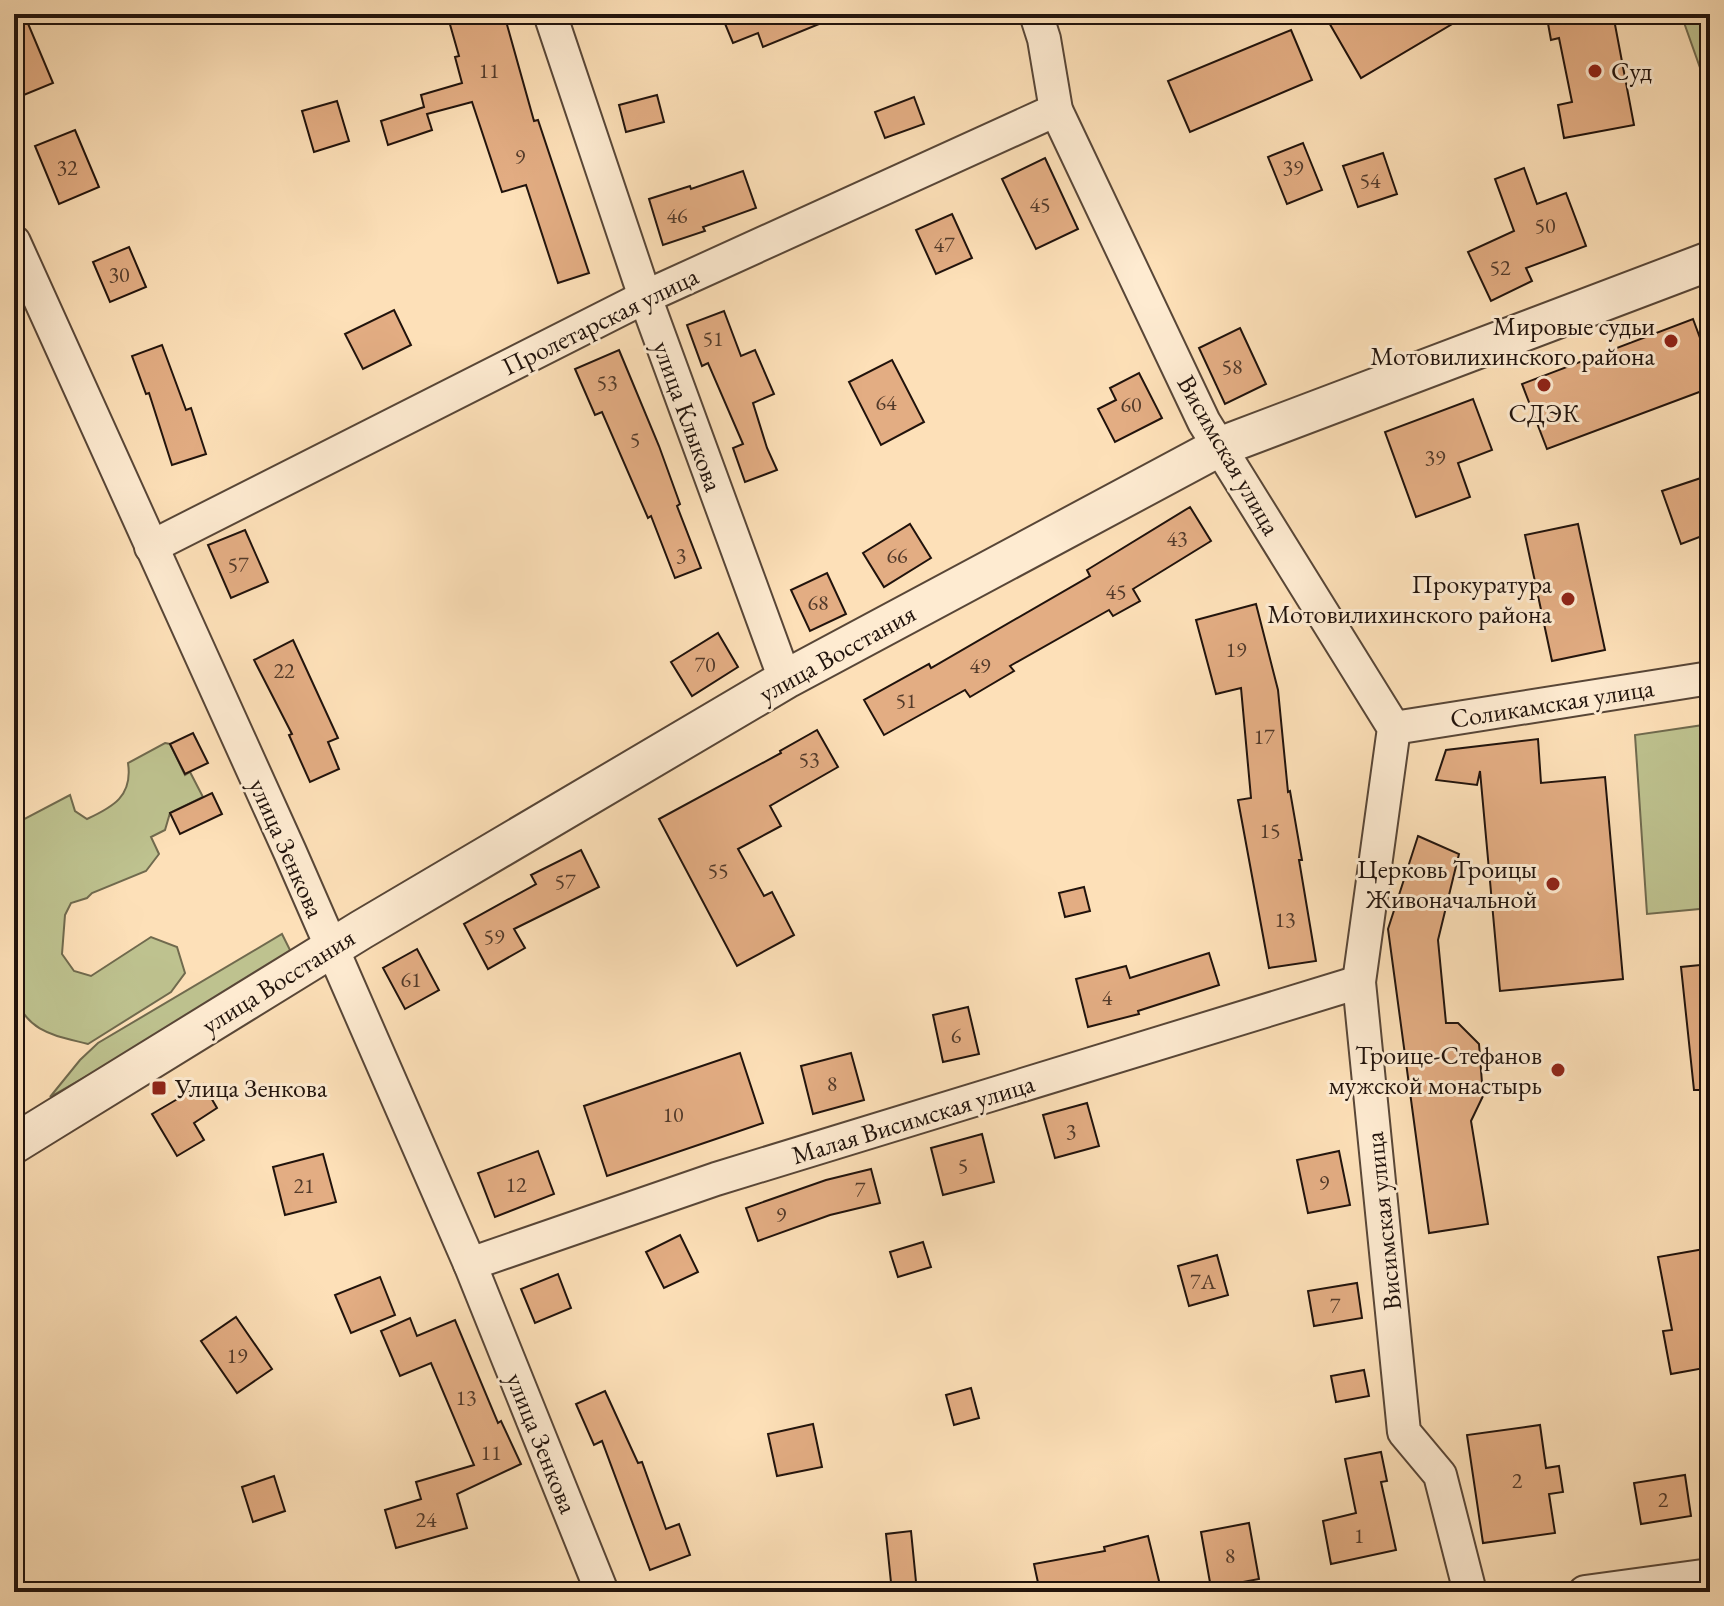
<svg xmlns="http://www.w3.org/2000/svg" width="1724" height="1606" font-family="'EB Garamond',serif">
<rect width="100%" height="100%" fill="#fde0b8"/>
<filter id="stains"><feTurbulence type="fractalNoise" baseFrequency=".0025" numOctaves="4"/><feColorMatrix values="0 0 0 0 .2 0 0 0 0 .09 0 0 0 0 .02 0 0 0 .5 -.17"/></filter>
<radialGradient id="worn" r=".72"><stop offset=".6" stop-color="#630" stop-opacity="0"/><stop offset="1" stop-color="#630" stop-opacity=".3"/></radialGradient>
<g fill="#bec28f" stroke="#706a4e" stroke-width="2">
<polygon points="1681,14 1710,14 1710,96"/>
<polygon points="1710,724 1710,908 1647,914 1635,735"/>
<path d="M 165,743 L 170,744 L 185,775 L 190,772 L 203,797 L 170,813 L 165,830 L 151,837 L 159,854 L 146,871 L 92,893 L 87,898 L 71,903 L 65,915 L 62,954 L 74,971 L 91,976 L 151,937 L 177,947 L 185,973 L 171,992 L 88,1044 C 53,1035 29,1033 14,996 L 14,817 L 17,823 L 70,795 L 75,811 L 87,819 C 113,807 133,796 128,763 Z"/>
<polygon points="282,934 294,958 50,1097 80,1060 98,1043"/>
</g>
<g fill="#e3ad83" stroke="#21130c" stroke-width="2">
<polygon points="14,14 24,14 53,83 14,99"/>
<polygon points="447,14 504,14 534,121 538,120 589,273 558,283 526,185 502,192 472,102 427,114 432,130 388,145 381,121 424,107 421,95 462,83 455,57 459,56"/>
<polygon points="721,14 841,14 841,15 763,47 758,33 733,43"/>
<polygon points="1324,14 1469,14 1361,78"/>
<polygon points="1568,14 1613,14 1634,125 1564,138 1558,105 1572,102 1559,38 1551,40 1547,18"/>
<polygon points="1291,30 1312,80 1190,132 1168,81"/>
<polygon points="657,95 664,122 626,132 619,105"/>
<polygon points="914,97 924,124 885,138 875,112"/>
<polygon points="337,101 349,141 314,152 302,111"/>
<polygon points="75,130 99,187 59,204 35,146"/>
<polygon points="1303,143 1322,190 1287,204 1268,157"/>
<polygon points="1383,153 1397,194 1358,207 1343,166"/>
<polygon points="1045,158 1078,229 1036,249 1002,179"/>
<polygon points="1524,168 1537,204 1566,193 1586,246 1526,268 1532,281 1491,301 1468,252 1514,231 1495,179"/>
<polygon points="743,171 756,208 703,227 705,231 663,245 649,199 690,186 691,189"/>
<polygon points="952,214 972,258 936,274 916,230"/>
<polygon points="129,247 146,287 110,302 93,262"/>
<polygon points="394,310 411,345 363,369 345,334"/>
<polygon points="724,311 741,356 755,350 774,394 753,403 767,448 777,470 745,482 733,448 743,444 708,363 702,366 687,325"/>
<polygon points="1693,319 1710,365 1710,388 1547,449 1522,384"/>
<polygon points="1240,328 1266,384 1225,404 1199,348"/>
<polygon points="162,345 186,410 191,408 206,454 172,465 149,393 146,394 132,356"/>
<polygon points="619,350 659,446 680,504 677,506 701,568 675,578 651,516 648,518 602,412 595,415 575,369"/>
<polygon points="892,360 924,422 881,445 849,382"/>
<polygon points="1139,373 1162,418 1115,442 1098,409 1116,400 1110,388"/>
<polygon points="1473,399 1492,450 1458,463 1470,497 1416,517 1385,432"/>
<polygon points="1710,475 1710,533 1681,544 1662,491"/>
<polygon points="1190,507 1211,541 1133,589 1140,601 1113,616 1109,610 1010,666 1014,671 970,697 965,690 884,735 864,700 929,664 931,668 1090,576 1087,570"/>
<polygon points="910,524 931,558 884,587 863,553"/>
<polygon points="1578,524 1605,650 1552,661 1525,535"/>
<polygon points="245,530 268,582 231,598 208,545"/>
<polygon points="827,573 846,614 810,631 791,590"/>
<polygon points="1256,604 1278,690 1288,792 1290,791 1302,860 1299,860 1316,961 1269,968 1238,800 1251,798 1241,688 1216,694 1196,620"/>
<polygon points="718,633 738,667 692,696 671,662"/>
<polygon points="293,640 338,738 328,742 339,769 310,782 289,735 292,734 254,660"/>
<polygon points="817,730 838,767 770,806 781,826 738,849 764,896 772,892 794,935 737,966 659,819 781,753 780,751"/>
<polygon points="193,733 208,763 185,774 170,744"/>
<polygon points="1538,739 1541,783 1605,777 1623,979 1500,991 1480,771 1477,785 1436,780 1446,750"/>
<polygon points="212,793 222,814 180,834 170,813"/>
<polygon points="1418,836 1459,854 1438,940 1446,1023 1458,1023 1479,1044 1483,1096 1471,1121 1488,1224 1429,1233 1388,929"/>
<polygon points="581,850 599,887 514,929 525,948 488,969 464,924 536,884 531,875"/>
<polygon points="1084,887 1090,911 1065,917 1059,893"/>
<polygon points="417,949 439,990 405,1009 383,968"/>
<polygon points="1209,953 1219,985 1138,1011 1139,1014 1088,1027 1076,979 1126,966 1130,978"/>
<polygon points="1710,964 1710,1090 1694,1090 1681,967"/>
<polygon points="968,1007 979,1054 943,1062 933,1015"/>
<polygon points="740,1053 763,1123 607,1176 584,1106"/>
<polygon points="851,1053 864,1100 813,1114 801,1066"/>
<polygon points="203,1084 217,1108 194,1123 204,1140 177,1156 152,1114"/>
<polygon points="1087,1103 1099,1146 1055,1158 1043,1115"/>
<polygon points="982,1134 994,1182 943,1195 931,1148"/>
<polygon points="538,1151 554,1194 495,1217 478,1173"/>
<polygon points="1339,1151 1350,1205 1308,1213 1297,1160"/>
<polygon points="323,1154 336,1202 285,1215 273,1167"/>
<polygon points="871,1169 880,1203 830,1215 758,1241 746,1208 826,1180"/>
<polygon points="680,1235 698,1272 664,1288 646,1252"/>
<polygon points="923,1242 931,1267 898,1277 890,1252"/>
<polygon points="1710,1248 1710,1367 1671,1374 1663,1331 1672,1330 1658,1257"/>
<polygon points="1217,1255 1228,1295 1189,1306 1178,1266"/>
<polygon points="558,1274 571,1308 535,1323 521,1289"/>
<polygon points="380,1277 395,1315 351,1333 335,1295"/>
<polygon points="1357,1283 1362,1318 1314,1326 1308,1291"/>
<polygon points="236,1317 272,1369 237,1393 201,1341"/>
<polygon points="410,1318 417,1336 455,1320 498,1423 501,1421 521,1464 457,1494 467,1528 396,1548 385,1510 421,1499 416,1482 474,1465 431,1363 400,1376 381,1331"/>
<polygon points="1364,1370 1369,1396 1336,1402 1331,1376"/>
<polygon points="971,1388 979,1418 954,1425 946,1395"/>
<polygon points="605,1391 638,1463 642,1462 666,1529 679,1524 690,1555 650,1570 602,1441 594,1445 576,1404"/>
<polygon points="813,1424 822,1467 777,1476 768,1434"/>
<polygon points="1540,1425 1546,1468 1559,1466 1563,1492 1549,1494 1555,1533 1483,1543 1467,1435"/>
<polygon points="1381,1452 1387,1481 1381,1482 1396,1550 1331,1564 1323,1521 1356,1513 1345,1459"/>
<polygon points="1685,1475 1691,1516 1641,1524 1634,1483"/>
<polygon points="274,1476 285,1511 253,1522 242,1487"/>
<polygon points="1249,1523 1259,1579 1211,1588 1201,1532"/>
<polygon points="911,1531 917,1592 892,1592 886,1534"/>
<polygon points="1148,1536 1160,1585 1130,1592 1040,1592 1034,1564 1105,1551 1104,1547"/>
</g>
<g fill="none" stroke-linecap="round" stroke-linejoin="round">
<g stroke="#584637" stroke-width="36">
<g id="minor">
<polyline points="550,14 645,297 779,663 788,678"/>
<polyline points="1036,14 1044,39 1056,110 1204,422 1394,728 1359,982 1404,1432 1440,1475 1470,1592"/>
<polyline points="14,242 290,852 470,1264 602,1592"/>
<polyline points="151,547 645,297 1056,110"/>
<polyline points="1394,728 1710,678"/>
<polyline points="470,1264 716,1179 1359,982"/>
<polyline points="1585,1592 1710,1575"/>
</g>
</g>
<g stroke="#584637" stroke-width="42">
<polyline id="tertiary" points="14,1144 361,930 788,678 1219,447 1710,261"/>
</g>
<use href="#minor" stroke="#feebd1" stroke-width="32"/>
<use href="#tertiary" stroke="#feebd1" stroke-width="38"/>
</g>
<g fill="#8f2418" stroke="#feebd1" stroke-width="3">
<circle cx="1595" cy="71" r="8"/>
<circle cx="1671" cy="341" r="8"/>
<circle cx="1544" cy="385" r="8"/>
<circle cx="1568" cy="599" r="8"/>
<circle cx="1553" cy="884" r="8"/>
<circle cx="1558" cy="1070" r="8"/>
<rect x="151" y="1080" width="16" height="16" rx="4"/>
</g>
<g text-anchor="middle" stroke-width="6" stroke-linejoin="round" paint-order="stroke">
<g font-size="22" fill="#523a2a">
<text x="489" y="78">11</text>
<text x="520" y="164">9</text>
<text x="67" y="175">32</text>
<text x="1293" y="175">39</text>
<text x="1370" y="188">54</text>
<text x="1040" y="212">45</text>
<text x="677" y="223">46</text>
<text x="1545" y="233">50</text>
<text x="944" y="252">47</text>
<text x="1500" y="275">52</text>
<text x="119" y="282">30</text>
<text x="713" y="346">51</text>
<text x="1232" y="374">58</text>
<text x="607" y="390">53</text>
<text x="886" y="410">64</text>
<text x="1131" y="412">60</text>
<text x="635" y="447">5</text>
<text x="1435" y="465">39</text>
<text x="1177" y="546">43</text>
<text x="681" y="563">3</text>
<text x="897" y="563">66</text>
<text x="238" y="572">57</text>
<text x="1116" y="599">45</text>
<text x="818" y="610">68</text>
<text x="1236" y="657">19</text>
<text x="705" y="672">70</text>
<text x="980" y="673">49</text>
<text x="284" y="678">22</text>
<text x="906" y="708">51</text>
<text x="1264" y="744">17</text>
<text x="809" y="767">53</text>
<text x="1270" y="838">15</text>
<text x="718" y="878">55</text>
<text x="565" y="889">57</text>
<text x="1285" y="927">13</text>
<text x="494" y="944">59</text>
<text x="411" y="987">61</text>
<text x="1107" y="1005">4</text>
<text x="956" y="1043">6</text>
<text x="832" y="1091">8</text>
<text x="673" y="1122">10</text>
<text x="1071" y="1139">3</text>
<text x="963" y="1173">5</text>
<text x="1324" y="1190">9</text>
<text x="516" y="1192">12</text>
<text x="304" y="1193">21</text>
<text x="860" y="1197">7</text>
<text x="781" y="1222">9</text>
<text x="1203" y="1289">7А</text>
<text x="1335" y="1313">7</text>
<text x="237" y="1363">19</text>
<text x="466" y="1405">13</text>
<text x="491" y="1460">11</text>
<text x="1517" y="1488">2</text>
<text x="1663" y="1507">2</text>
<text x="426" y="1527">24</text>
<text x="1359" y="1543">1</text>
<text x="1230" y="1563">8</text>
</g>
<g font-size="26" fill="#21130c" stroke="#feebd1" text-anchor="end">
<text x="1611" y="80" text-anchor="start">Суд</text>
<text x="1655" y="335">Мировые судьи<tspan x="1655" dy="30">Мотовилихинского района</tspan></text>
<text x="1544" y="422" text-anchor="middle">СДЭК</text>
<text x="1552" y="593">Прокуратура<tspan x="1552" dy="30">Мотовилихинского района</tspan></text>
<text x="1537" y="878">Церковь Троицы<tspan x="1537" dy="30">Живоначальной</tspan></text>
<text x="1542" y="1064">Троице-Стефанов<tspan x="1542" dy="30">мужской монастырь</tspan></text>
<text x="175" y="1097" text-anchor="start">Улица Зенкова</text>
</g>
<g font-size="26" fill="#21130c" stroke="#feebd1">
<text transform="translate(600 321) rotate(-26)" y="9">Пролетарская улица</text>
<text transform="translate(688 416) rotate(70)" y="9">улица Клыкова</text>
<text transform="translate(1229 455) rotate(60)" y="9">Висимская улица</text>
<text transform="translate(837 653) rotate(-29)" y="9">улица Восстания</text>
<text transform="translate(1552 703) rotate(-9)" y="9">Соликамская улица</text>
<text transform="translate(287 848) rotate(66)" y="9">улица Зенкова</text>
<text transform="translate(278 981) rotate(-32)" y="9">улица Восстания</text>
<text transform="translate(913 1119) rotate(-17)" y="9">Малая Висимская улица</text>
<text transform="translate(1383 1221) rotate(-96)" y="9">Висимская улица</text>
<text transform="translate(542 1443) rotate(68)" y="9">улица Зенкова</text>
</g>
</g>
<rect width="1724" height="1606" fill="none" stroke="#fde0b8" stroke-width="48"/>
<rect x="16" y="16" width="1692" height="1574" fill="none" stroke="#21130c" stroke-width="4"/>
<rect x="24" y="24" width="1676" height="1558" fill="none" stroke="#21130c" stroke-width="2"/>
<rect width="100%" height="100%" filter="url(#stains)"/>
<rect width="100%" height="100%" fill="url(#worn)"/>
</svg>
